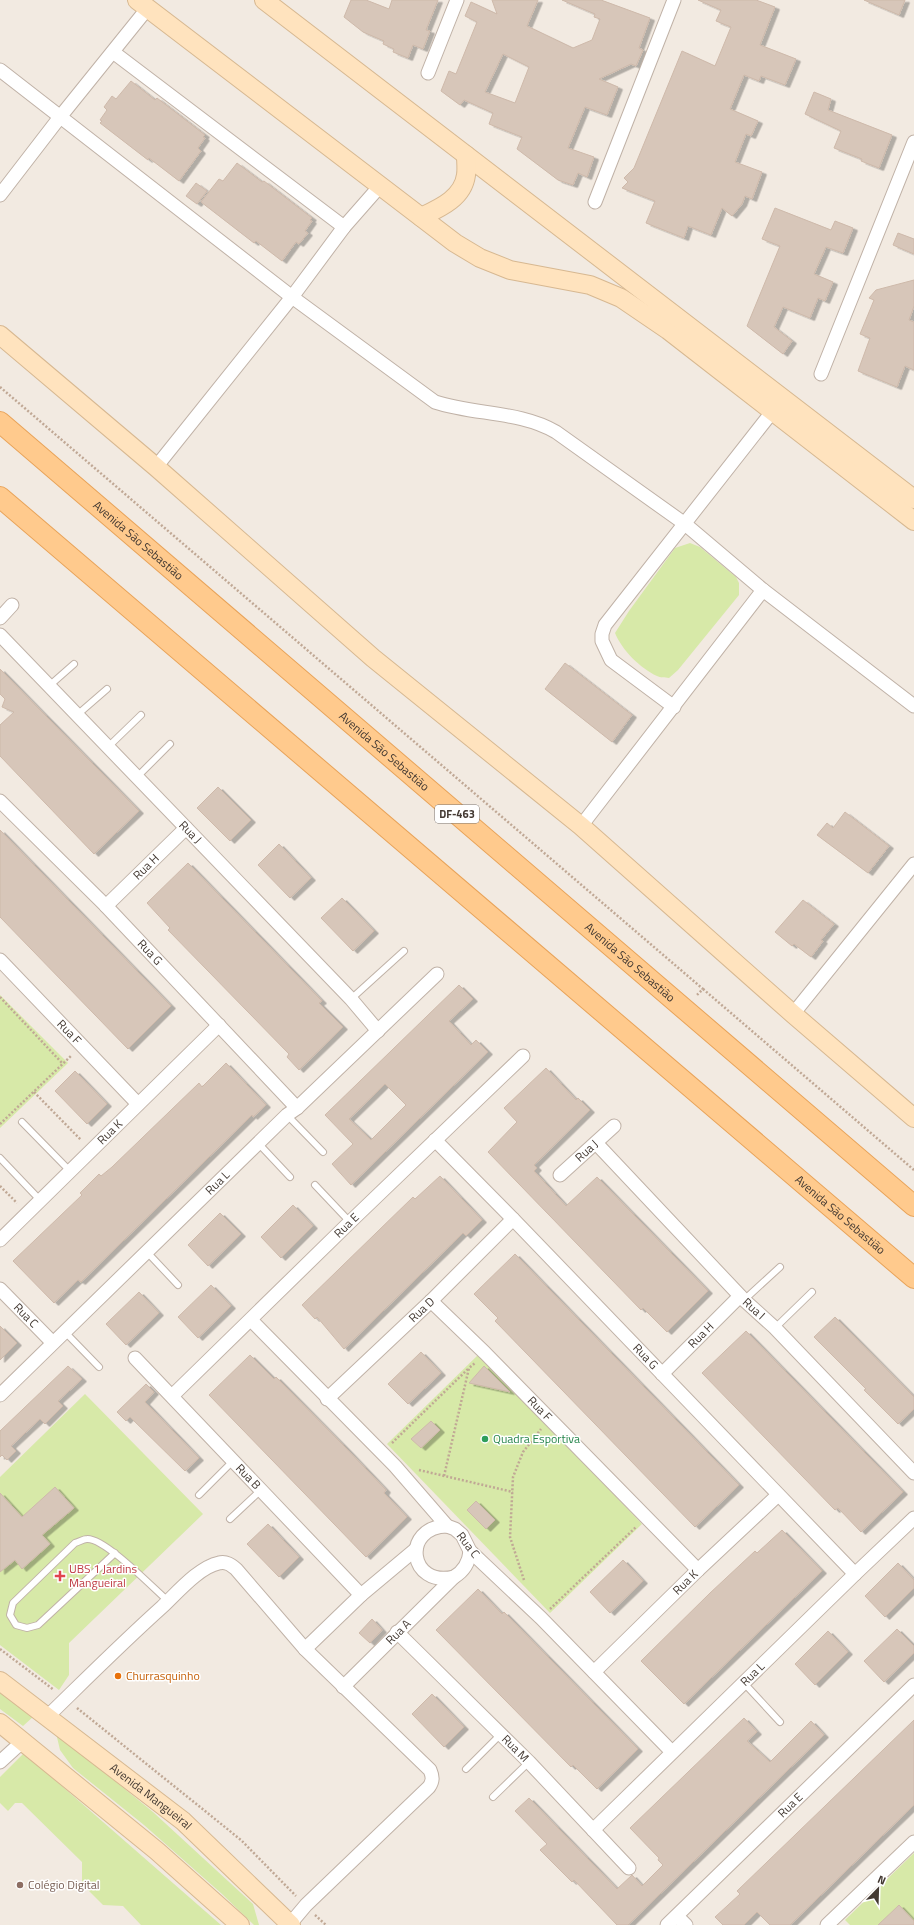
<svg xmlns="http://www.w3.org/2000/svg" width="914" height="1925" font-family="'Titillium Web',sans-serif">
<defs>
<filter id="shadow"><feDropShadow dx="4.5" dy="2.5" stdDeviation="0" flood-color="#0004"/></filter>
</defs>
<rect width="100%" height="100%" fill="#f2eae1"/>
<g fill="#d7e9a8">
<path d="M 690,543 L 700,547 L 736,577 L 739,583 L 739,595 L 678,670 L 669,678 C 665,677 660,678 657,676 C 640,668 622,650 615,633 L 629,611 L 675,548 Z"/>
<polygon points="0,995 68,1063 0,1128"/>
<polygon points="480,1353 642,1524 550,1613 387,1444"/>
<polygon points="85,1394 203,1514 69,1643 69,1675 59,1690 0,1645 0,1477"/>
<polygon points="0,1692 27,1713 34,1716 23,1726 0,1709"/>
<polygon points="56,1733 153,1812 253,1904 259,1925 254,1925 222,1894 144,1825 73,1768 60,1750"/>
<polygon points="24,1753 221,1925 141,1925 123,1906 103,1905 82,1884 82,1862 22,1803 15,1803 8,1811 0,1803 0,1777"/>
<polygon points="914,1853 914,1925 850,1925 845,1920"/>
</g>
<g fill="#d7c6b9" stroke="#ceb9aa" fill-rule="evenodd" filter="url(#shadow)">
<polygon points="351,0 366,0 389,9 392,0 438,0 426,30 430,31 423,49 413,45 408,58 393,52 394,49 383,44 384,41 363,32 344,17"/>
<path d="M 492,0 L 538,0 L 527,26 L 573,48 L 592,40 L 600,19 L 594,17 L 595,14 L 562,0 L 601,0 L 650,18 L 639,48 L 643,50 L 636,66 L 631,64 L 599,79 L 618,87 L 607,115 L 585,107 L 568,148 L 594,157 L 587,177 L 578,173 L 573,185 L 558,180 L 517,149 L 522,137 L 489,124 L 493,113 L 464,100 L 460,105 L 441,91 L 449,71 L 456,74 L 477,22 L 465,16 L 471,2 L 497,14 ZM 503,54 L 529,67 L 515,103 L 485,92 Z"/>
<polygon points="698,0 756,0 775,7 760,45 796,59 785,85 761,76 759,81 744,75 730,109 758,121 751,136 746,134 735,162 762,172 752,199 745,196 742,204 732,216 722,208 711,235 688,226 684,238 646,223 655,201 622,188 628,182 624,178 634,168 682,51 715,66 731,27 716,21 721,10"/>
<polygon points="864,0 905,0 899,15"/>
<polygon points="131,81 155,100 157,98 205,135 203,137 205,138 198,148 201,151 179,181 149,158 148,160 100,123 102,121 100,120 107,110 104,107 112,96 116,99"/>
<polygon points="814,92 831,99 828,110 892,135 879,168 861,161 862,159 834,148 841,131 805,114"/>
<polygon points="237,163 262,182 264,181 312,218 310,220 312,221 305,231 308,233 299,244 296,242 282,261 256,241 254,243 201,202 219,179 223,181"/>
<polygon points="196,183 207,191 197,204 186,196"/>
<polygon points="775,208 831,230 835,221 853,228 843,253 826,247 814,274 833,282 825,301 818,298 810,318 783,307 774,327 792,341 783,354 747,326 780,246 762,239"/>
<polygon points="898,233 914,239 914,254 893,245"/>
<polygon points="914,280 914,306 909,320 914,322 914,370 905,366 897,387 858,371 870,338 860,334 874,300 869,298 876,290"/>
<polygon points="565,663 632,715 612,742 545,689"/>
<polygon points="0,669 139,811 94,854 0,756 0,725 14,712 2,707 5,699 0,694"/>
<polygon points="218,787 251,820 230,841 197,808"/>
<polygon points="845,812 889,846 868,873 817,835 827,823 833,828"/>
<polygon points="0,830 171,1006 128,1049 0,917"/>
<polygon points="279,844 311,878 290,898 258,865"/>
<polygon points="188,863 322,1001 319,1003 343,1027 299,1070 287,1057 289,1054 168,930 170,928 147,903"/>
<polygon points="342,898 374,931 353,951 321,918"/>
<polygon points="803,900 834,924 821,940 823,941 811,957 794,944 792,946 775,932"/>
<path d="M 459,985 L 473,999 L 449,1021 L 471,1045 L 476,1040 L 488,1052 L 351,1185 L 332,1164 L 353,1144 L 325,1115 ZM 385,1084 L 406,1105 L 371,1140 L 349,1119 Z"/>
<polygon points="226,1063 266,1105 253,1117 252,1115 81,1282 78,1280 54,1303 13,1261 82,1195 80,1193 99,1174 101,1176 112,1167 199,1083 202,1087"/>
<polygon points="546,1068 576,1100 578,1098 590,1110 534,1165 537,1168 534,1171 566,1206 597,1177 708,1291 667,1332 643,1308 641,1310 488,1152 517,1122 504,1108"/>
<polygon points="75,1071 107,1104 87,1124 55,1091"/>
<polygon points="440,1176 482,1220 466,1236 463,1233 344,1349 317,1317 315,1319 302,1305 413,1197 415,1199"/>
<polygon points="293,1205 313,1226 281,1258 261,1237"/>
<polygon points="220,1213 241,1234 208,1266 188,1245"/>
<polygon points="515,1254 739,1485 695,1527 495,1321 498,1318 474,1294"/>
<polygon points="211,1285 231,1306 198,1338 178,1317"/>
<polygon points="139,1292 159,1313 126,1345 106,1324"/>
<polygon points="835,1317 914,1397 914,1409 898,1424 864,1390 866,1389 814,1337"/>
<polygon points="0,1326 17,1343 0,1360"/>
<polygon points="746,1331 903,1492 861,1532 838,1508 835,1510 702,1373"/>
<polygon points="421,1352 441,1373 408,1404 388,1384"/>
<polygon points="250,1355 274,1379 276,1377 344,1446 386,1490 384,1493 407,1517 366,1557 209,1395"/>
<polygon points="68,1366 82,1379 58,1401 63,1406 45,1424 40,1419 11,1446 16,1451 7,1460 2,1455 0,1457 0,1431"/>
<polygon points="484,1366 510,1392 469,1383"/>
<polygon points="146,1384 154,1392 145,1402 199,1458 185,1471 130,1417 126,1421 117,1412"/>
<polygon points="431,1421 440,1430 421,1448 411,1439"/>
<polygon points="55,1487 74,1508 42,1535 50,1544 22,1569 15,1560 0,1572 0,1493 22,1517"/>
<polygon points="476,1501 495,1520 486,1529 467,1510"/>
<polygon points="268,1524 299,1557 279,1577 247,1544"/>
<polygon points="782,1530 822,1571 684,1704 641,1661 710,1593 755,1551 757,1553"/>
<polygon points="623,1560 643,1581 610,1613 590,1592"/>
<polygon points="898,1563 914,1580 914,1588 885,1617 865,1596"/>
<polygon points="478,1589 502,1614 504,1612 638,1749 597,1789 573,1765 571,1767 436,1630"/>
<polygon points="372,1619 382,1630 370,1643 359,1633"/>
<polygon points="897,1629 914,1646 914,1653 884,1682 864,1661"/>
<polygon points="828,1631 848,1652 815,1685 795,1664"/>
<polygon points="432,1694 464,1727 444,1747 412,1714"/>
<polygon points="744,1718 757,1732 747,1741 770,1762 811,1721 824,1735 628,1925 617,1925 574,1880 572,1882 540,1850 547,1844 515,1811 529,1798 617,1889 632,1875 642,1886 663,1865 658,1860 659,1858 630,1828"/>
<polygon points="914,1720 914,1805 790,1925 770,1925 757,1912 744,1925 723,1925 715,1917 740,1894 737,1891"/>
<polygon points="899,1905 914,1921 914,1925 878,1925"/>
</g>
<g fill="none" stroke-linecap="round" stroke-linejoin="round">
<g stroke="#c0b2a7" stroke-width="8">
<g id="lane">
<polyline points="49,686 74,664"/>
<polyline points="77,715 107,689"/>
<polyline points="108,747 141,715"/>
<polyline points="137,777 170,744"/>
<polyline points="351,999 404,951"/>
<polyline points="287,1115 323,1152"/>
<polyline points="22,1122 69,1170"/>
<polyline points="258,1143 290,1177"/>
<polyline points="0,1158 40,1200"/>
<polyline points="315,1185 350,1222"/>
<polyline points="146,1251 178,1285"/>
<polyline points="744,1300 780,1267"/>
<polyline points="775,1328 812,1292"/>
<polyline points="64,1331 99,1367"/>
<polyline points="199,1495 233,1461"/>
<polyline points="230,1519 261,1490"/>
<path d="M 115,1553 L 38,1625 L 27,1628 L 16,1625 L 10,1615 L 13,1603 L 75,1543 C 79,1542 83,1539 87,1539 C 105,1538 153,1588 168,1601"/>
<polyline points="743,1682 780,1722"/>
<polyline points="466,1769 501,1734"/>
<polyline points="493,1797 529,1762"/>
</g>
</g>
<g stroke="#c0b2a7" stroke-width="15">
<g id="street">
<polyline points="113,52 344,227"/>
<path d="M 0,70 L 292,297 L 435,402 C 475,415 520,411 556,432 L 685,524 L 763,590 L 914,706"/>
<polyline points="428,73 457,0"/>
<polyline points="0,195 60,117 147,9"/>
<polyline points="595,202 674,0"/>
<polyline points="821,374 914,142"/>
<polyline points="156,467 292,297 344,227 380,186"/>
<polyline points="0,618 12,605"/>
<path id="s1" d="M 0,635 L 351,999 L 378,1031"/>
<polyline points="674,707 611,660 602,641 602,634 605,625 772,412"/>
<path id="s2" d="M 0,801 L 106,906 L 297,1108"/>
<polyline points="581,826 763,590"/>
<path id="s3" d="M 106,906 L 186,828"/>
<path id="s4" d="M 0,960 L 138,1104"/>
<polyline points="793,1014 914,864"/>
<path id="s5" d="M 435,1140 L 513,1219 L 855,1574"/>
<path id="s6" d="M 596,1143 L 744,1300 L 775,1328 L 914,1473"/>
<path id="s7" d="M 560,1175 L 614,1126"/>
<path id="s8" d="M 0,1240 L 219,1025"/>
<path id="s9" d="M 0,1289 L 52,1342"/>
<path id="s10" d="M 431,1301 L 485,1353 L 698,1570"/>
<polyline points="251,1320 395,1466 447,1526 455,1529 462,1535 470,1551 541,1618 672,1752"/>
<path id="s11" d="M 135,1358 L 361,1595"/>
<path id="s12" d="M 662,1374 L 740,1296"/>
<path id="s13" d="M 0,1395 L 287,1115 L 297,1108 L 437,974"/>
<path id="s14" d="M 172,1396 L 350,1222 L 523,1056"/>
<path id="s15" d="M 327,1399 L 431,1301 L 513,1219"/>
<path d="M 447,1526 C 401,1527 409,1588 454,1577"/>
<path id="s16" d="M 397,1632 L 529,1762 L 629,1868"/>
<polyline points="305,1649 361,1595 416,1549"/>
<path id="s17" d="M 594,1672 L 698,1570 L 778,1495"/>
<path id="s18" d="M 343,1687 L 454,1577 C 464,1571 469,1563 470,1551"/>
<path d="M 48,1716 C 86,1679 123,1642 162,1607 C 177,1593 199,1567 219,1563 C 226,1561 231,1565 236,1569 L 305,1649 L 430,1770 C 433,1777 433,1781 429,1787 L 306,1905 L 290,1924"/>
<polyline points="0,1762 23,1741"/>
<path id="s19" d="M 593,1830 L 855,1574 L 914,1518"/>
<polyline points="677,1916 686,1925"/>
<path id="s20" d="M 667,1925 L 914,1685"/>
<polyline points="827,1925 914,1842"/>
</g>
</g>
<g stroke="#d7b891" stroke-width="20">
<g id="secondary">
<polyline points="137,0 455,243 480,258 510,270 590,285 621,298 668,330 914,521"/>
<polyline points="264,0 914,499"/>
<path d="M 421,217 C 440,208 463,198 466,175 C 467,169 466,161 466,155"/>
<polyline points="0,335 156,467 373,658 581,826 793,1014 914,1118"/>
<path id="s21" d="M 0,1681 L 183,1821 L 291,1925"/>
<polyline points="0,1723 157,1851 240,1925"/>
</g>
</g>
<g stroke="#e8a359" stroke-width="22">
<g id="primary">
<path id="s22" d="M 0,422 L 914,1206"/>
<path id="s23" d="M 0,497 L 914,1278"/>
</g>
</g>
<g stroke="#c0a895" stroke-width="2.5" stroke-dasharray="2 2" stroke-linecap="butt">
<polyline points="0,387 703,989 697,995"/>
<polyline points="703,989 914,1170"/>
<polyline points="0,997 63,1064"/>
<polyline points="34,1092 81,1140"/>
<polyline points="0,1124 72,1055"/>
<polyline points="0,1186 17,1203"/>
<polyline points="392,1443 469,1368"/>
<polyline points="419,1470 513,1492"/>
<polyline points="444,1476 469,1368 475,1363"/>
<polyline points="524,1580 510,1537 513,1477 523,1452 541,1429"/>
<polyline points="550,1609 636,1527"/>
<polyline points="0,1649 54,1690"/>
<polyline points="77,1708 241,1840 296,1896"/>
<polyline points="315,1915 326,1925"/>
</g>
<use href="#lane" stroke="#fff" stroke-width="6"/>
<use href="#street" stroke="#fff" stroke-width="13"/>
<use href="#secondary" stroke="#ffe3be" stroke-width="18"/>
<use href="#primary" stroke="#ffca8d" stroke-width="20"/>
</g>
<circle fill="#2e9e5b" stroke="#fff" stroke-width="1.5" cx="485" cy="1439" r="4"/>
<path fill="#e0444e" stroke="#fff" stroke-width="1.5" d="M58 1570h4v4h4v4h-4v4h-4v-4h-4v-4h4z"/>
<circle fill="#e8710a" stroke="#fff" stroke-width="1.5" cx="118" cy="1676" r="4"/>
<circle fill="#8d6e63" stroke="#fff" stroke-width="1.5" cx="20" cy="1885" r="4"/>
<g text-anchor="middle" stroke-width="3" stroke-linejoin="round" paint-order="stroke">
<rect fill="#fff" stroke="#7b7470" stroke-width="1" x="435" y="805" width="44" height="18" rx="3"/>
<g font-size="11" font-weight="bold" fill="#433932">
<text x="457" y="818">DF-463</text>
</g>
<g font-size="12" fill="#433932" stroke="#fff">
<text dy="4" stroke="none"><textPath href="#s22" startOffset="182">Avenida São Sebastião</textPath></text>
<text dy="4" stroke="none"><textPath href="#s22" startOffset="506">Avenida São Sebastião</textPath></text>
<text dy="4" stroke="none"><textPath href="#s1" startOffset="274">Rua J</textPath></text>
<text dy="4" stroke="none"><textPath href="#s3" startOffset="56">Rua H</textPath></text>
<text dy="4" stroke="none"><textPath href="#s2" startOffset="213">Rua G</textPath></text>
<text dy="4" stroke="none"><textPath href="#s22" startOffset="830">Avenida São Sebastião</textPath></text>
<text dy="4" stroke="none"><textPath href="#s4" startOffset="100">Rua F</textPath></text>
<text dy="4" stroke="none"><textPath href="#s8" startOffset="154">Rua K</textPath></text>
<text dy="4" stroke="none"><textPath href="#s7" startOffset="36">Rua J</textPath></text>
<text dy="4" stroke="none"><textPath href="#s13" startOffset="304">Rua L</textPath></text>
<text dy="4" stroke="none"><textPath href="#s23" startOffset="1105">Avenida São Sebastião</textPath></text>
<text dy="4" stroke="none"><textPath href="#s14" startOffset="244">Rua E</textPath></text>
<text dy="4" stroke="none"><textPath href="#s6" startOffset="229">Rua I</textPath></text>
<text dy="4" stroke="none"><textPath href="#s15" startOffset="130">Rua D</textPath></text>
<text dy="4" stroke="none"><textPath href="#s9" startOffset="37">Rua C</textPath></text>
<text dy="4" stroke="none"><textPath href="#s12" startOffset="55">Rua H</textPath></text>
<text dy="4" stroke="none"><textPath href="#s5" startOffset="302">Rua G</textPath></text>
<text dy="4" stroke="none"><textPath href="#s10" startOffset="153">Rua F</textPath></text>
<text dy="4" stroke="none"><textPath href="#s11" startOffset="164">Rua B</textPath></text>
<text transform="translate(468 1545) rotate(52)" y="4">Rua C</text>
<text dy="4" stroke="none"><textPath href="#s17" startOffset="128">Rua K</textPath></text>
<text dy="4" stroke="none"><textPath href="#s18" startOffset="78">Rua A</textPath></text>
<text dy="4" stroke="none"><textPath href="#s19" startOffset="223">Rua L</textPath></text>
<text dy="4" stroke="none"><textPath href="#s16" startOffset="166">Rua M</textPath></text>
<text dy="4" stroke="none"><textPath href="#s21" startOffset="190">Avenida Mangueiral</textPath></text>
<text dy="4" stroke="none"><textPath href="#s20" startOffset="172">Rua E</textPath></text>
</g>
<g font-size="12" fill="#27864d" stroke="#fff" text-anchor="start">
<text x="493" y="1443">Quadra Esportiva</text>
</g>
<g font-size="12" fill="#be3a42" stroke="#fff" text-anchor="start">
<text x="69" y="1573">UBS 1 Jardins<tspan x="69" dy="14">Mangueiral</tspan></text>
</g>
<g font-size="12" fill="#c56008" stroke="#fff" text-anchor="start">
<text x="126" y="1680">Churrasquinho</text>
</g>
<g font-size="12" fill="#785e54" stroke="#fff" text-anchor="start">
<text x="28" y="1889">Colégio Digital</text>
</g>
</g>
<g transform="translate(878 1889) rotate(23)" stroke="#ffffff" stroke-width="3" paint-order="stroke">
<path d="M0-3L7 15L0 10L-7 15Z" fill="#433932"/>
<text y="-6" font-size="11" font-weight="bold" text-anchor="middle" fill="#433932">N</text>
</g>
</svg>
